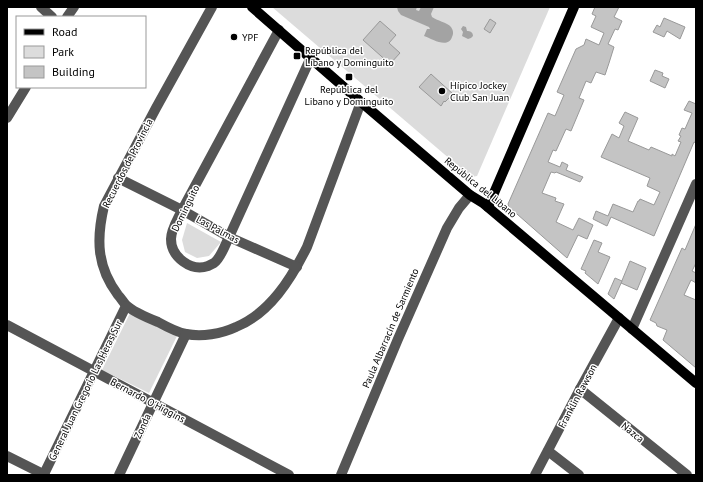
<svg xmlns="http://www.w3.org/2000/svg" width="703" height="482" font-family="'PT Sans',sans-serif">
<rect width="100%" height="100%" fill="#fff"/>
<g fill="#dcdcdc">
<polygon points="272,7 550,7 477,176 471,177"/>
<polygon points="187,223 221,242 209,256 197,258 185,252 182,240"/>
<polygon points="130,313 177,336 149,393 102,370"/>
</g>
<g fill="#a3a3a3">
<path d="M 397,7 L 417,7 L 416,10 L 419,11 L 421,7 L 434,7 L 431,14 L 432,17 C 437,21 447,22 451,27 C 453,30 454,33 452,37 C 448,49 432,39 424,36 L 427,29 L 430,29 L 429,27 L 401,15 L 398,11 Z"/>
<path d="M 463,26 L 466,27 L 467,31 C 470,31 473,32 473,36 L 471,38 L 468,39 L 462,36 L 463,32 L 461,29 Z"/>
</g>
<g fill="#c4c4c4" stroke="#999">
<polygon points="595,7 619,7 614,17 622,21 618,30 615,29 608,44 614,47 609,63 605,75 596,72 591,83 586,81 579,98 584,100 571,131 566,129 556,151 553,150 548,162 560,167 562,162 568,165 566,170 583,177 580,182 556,172 555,173 551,172 542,193 556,198 555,201 564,204 556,222 573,230 579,218 593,225 587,239 578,235 567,258 509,207 508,204 548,113 555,116 564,95 557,92 576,49 584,45 586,39 599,45 604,33 591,27 596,16 592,14"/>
<polygon points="664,18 685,27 680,39 667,31 664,37 653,32 657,25 660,27"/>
<polygon points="490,19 496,23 490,33 484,29"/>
<polygon points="380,21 396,35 389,43 400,53 390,64 363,40"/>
<polygon points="655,70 663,73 662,76 669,79 665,88 650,81"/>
<polygon points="431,74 453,94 445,102 444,101 441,106 419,87"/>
<polygon points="689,101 696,104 696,103 696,143 694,142 654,236 611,217 607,226 593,219 596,211 608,216 613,204 633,212 638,201 639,201 640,199 654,205 660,192 647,186 650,178 601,157 612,134 619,138 624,126 619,123 625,112 638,118 628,141 649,150 651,147 672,156 672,154 675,156 681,142 678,141 681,136 679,135 682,128 685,129 692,113 684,110"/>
<polygon points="696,224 696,263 692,271 696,273 696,283 691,280 684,295 696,300 696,368 663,340 667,330 657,326 656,323 650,320 682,248 685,250"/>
<polygon points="594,240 602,243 598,252 610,257 598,284 585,273 586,271 581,269"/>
<polygon points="630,261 646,268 637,290 621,283"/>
<polygon points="615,278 622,281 614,299 608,294"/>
</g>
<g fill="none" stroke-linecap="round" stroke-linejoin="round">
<g stroke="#555" stroke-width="10">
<polyline points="41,7 52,17"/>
<path d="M 212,7 L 156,108 L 104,206 C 96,240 97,267 118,295 C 121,298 123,302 126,305 C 133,312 148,318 158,322 C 167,327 176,332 186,334 C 202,337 221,334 236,327 C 270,313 291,279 307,247 L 361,102"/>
<polyline points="67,17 74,7"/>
<path d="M 279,30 L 182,210 C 178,219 171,229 171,239 C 171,257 191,272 208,266 C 210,265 212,264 214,263 C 221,258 225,245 229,237 L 311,57"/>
<polyline points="7,118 26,87"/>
<polyline points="118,178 182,210 229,237 297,267"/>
<polyline points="7,325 289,475"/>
<polyline points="632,329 696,184"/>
<polyline points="580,389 687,475"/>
<polyline points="548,451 579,475"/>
<polyline points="7,456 45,475"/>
<polyline points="44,474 126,306"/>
<polyline points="119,475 186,334"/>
<polyline points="341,475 398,339 447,228 459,208 470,195"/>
<polyline points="535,475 580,389 619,318"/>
</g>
<g stroke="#000" stroke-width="10">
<polyline points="252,7 361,102 470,195 483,203 696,383"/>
<polyline points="488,207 574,7"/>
</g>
</g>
<g fill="#000" stroke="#fff" stroke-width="1.5">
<circle cx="234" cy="37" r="4"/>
<rect x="293" y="52" width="8" height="8" rx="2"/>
<rect x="345" y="73" width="8" height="8" rx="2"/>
<circle cx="442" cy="91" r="4"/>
</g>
<g text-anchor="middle" stroke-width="3" stroke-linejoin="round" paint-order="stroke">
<g font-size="10" fill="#000" stroke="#fff" text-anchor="start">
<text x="242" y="41">YPF</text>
<text x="305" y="54">República del<tspan x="305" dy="12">Líbano y Dominguito</tspan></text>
<text x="450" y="89">Hípico Jockey<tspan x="450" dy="12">Club San Juan</tspan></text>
<text x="349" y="93" text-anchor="middle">República del<tspan x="349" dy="12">Libano y Dominguito</tspan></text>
</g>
<g font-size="10" fill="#000" stroke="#fff">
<text transform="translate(127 163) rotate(-63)" y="4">Recuerdos de Provincia</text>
<text transform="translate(481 187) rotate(39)" y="4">República del Líbano</text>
<text transform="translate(185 208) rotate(-64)" y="4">Dominguito</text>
<text transform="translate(218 229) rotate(28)" y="4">Las Palmas</text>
<text transform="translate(390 328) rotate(-67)" y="4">Paula Albarracín de Sarmiento</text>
<text transform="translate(85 390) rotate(-64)" y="4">General Juan Gregorio Las Heras Sur</text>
<text transform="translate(577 396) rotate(-62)" y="4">Franklin Rawson</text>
<text transform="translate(148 400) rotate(28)" y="4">Bernardo O'Higgins</text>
<text transform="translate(142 426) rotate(-65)" y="4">Zonda</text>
<text transform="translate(633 432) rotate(39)" y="4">Nazca</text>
</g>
</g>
<rect width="703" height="482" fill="none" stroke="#000000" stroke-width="16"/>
<rect x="16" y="16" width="130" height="72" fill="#ffffff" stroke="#999999"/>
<rect x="24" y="29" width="20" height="6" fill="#000000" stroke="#999999"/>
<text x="52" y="36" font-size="12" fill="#000000">Road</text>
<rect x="24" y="46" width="20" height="12" fill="#dcdcdc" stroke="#999999"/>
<text x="52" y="56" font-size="12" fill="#000000">Park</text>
<rect x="24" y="66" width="20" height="12" fill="#c4c4c4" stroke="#999999"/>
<text x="52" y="76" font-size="12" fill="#000000">Building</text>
</svg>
